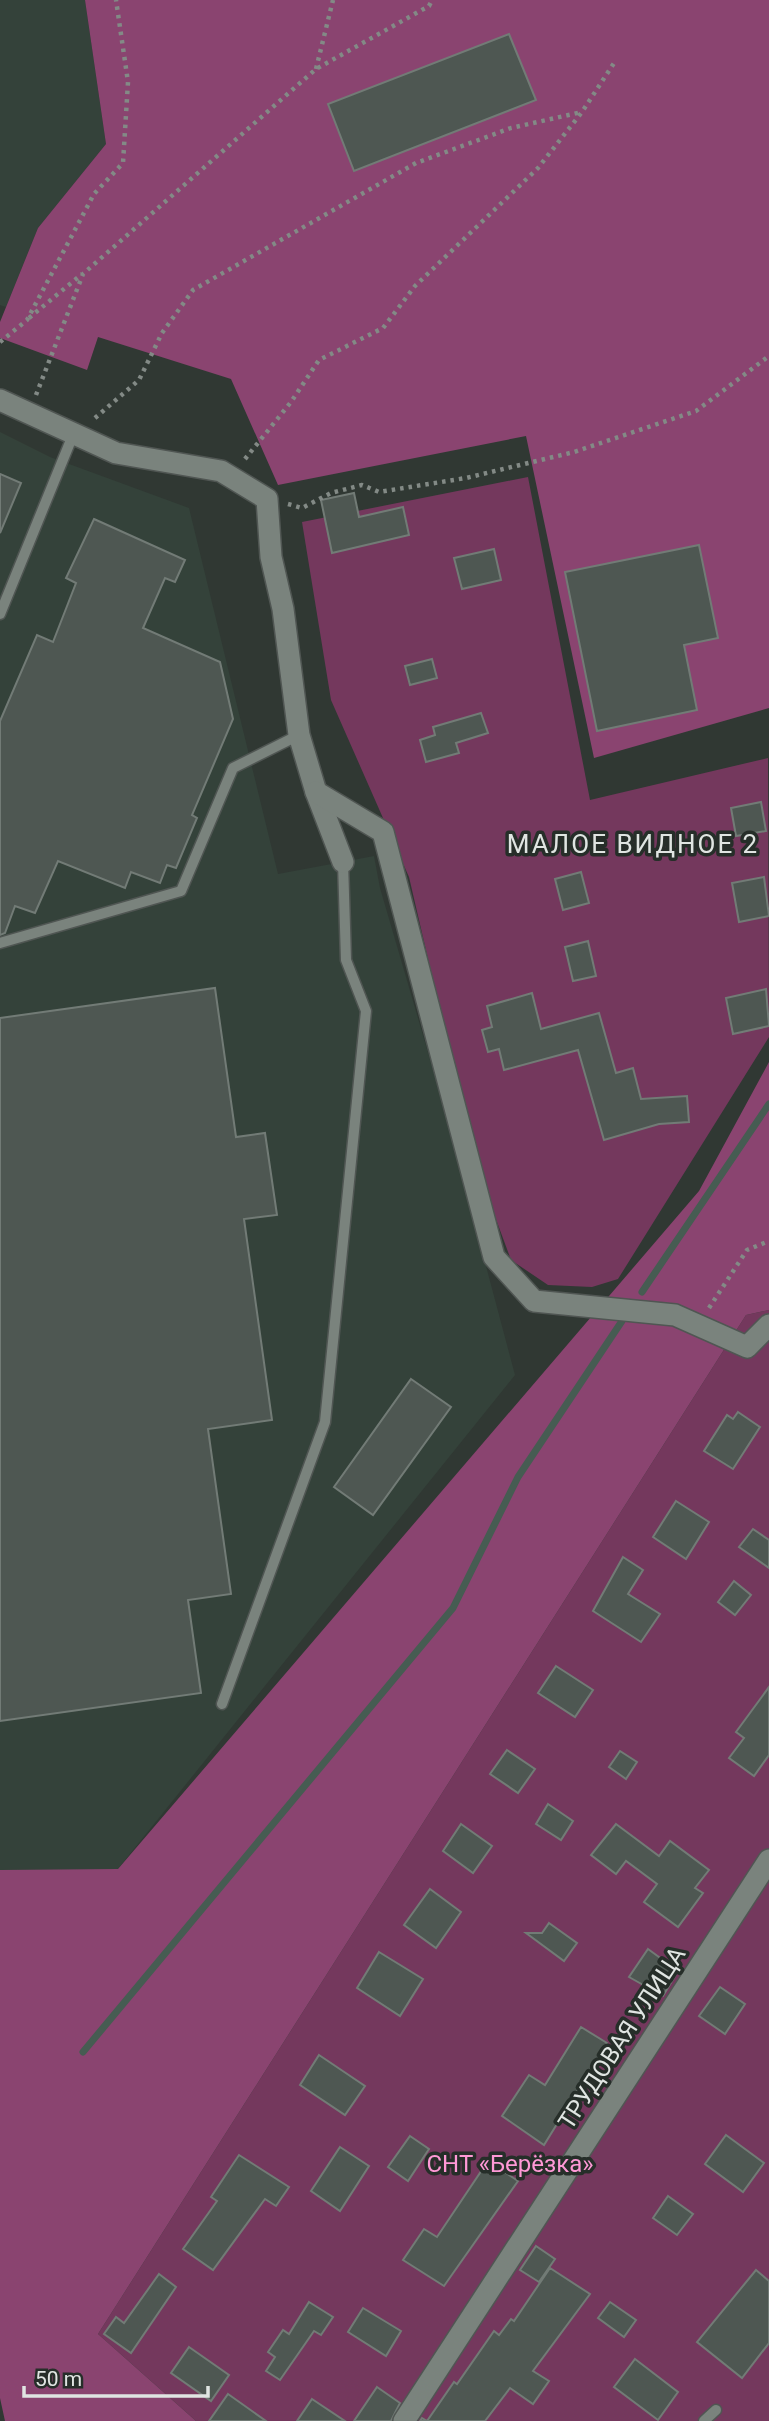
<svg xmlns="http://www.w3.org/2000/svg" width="769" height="2421" font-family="Roboto,sans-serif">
<rect width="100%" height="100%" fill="#303833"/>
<g fill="#34423a">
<polygon points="0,0 85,0 106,144 38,228 6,307 0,305"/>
<polygon points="0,432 50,457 189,508 278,874 374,856 380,888 441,1097 515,1375 117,1870 0,1870"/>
</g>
<g fill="#74385d">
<polygon points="528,477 590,800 768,758 769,1037 618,1279 592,1287 548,1285 511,1260 476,1165 409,877 331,700 302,522"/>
<polygon points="769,1310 769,2421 196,2421 98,2334 746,1315"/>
</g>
<g fill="#8a4470">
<polygon points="85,0 769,0 769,708 594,758 526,436 278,485 231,379 98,337 87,370 0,338 0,322 38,228 106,144"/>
<polygon points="769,1062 769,1310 746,1315 98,2334 196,2421 5,2421 0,2398 0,1870 118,1869 699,1191"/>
</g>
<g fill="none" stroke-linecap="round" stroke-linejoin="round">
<g stroke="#465c52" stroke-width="7">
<polyline points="642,1292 769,1104"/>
<polyline points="83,2052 453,1608 518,1477 622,1321"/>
</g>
</g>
<g fill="#4e5752" stroke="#727b76" stroke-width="2">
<polygon points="509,34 536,100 354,171 328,104"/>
<polygon points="0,474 21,483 0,533"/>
<polygon points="354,493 359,517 403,507 409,535 332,553 321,500"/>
<polygon points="94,519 185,560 175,582 165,578 143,628 220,662 233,719 192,815 197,818 176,868 167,865 160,883 131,872 125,888 58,861 35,913 15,906 5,933 0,935 0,721 37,635 53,642 76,583 66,578"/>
<polygon points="699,545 718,638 684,645 697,710 597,731 565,572"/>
<polygon points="494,549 501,580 462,589 454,558"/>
<polygon points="432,659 437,678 410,685 405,666"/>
<polygon points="481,713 488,733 456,743 459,753 426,762 420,740 435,735 433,727"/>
<polygon points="761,802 766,831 736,836 731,808"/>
<polygon points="581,872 589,903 563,910 555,879"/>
<polygon points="764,877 769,916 739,922 732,883"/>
<polygon points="588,941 596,976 573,981 565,947"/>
<polygon points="215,988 236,1137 265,1133 277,1215 244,1219 272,1420 208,1429 231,1594 188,1600 201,1693 0,1721 0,1018"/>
<polygon points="766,989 769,1026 733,1034 726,998"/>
<polygon points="532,993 541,1029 599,1013 616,1073 633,1068 641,1099 687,1096 689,1122 659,1124 604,1140 578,1050 504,1070 499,1049 488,1052 482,1030 492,1027 487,1006"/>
<polygon points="411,1379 451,1407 373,1515 334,1487"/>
<polygon points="738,1412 760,1427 733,1469 704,1451 727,1415 733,1419"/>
<polygon points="676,1501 709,1522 686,1559 653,1537"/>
<polygon points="753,1529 769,1540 769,1568 739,1547"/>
<polygon points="623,1557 643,1570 628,1594 660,1614 641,1642 593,1611"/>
<polygon points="734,1581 751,1595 735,1615 718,1602"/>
<polygon points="556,1666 593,1690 575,1717 538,1693"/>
<polygon points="769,1687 769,1755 754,1776 729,1758 744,1738 736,1732"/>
<polygon points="507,1750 535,1769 518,1793 490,1774"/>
<polygon points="620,1751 637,1762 626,1779 609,1767"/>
<polygon points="548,1804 573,1821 561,1840 536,1824"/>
<polygon points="461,1824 492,1846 473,1873 443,1851"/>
<polygon points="616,1824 659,1856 670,1841 709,1870 695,1888 703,1893 678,1927 644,1902 657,1884 626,1861 616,1874 591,1855"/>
<polygon points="430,1889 461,1912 436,1948 404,1925"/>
<polygon points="549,1923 577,1943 564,1961 526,1933 542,1933"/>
<polygon points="648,1949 678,1971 663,1996 629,1977"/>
<polygon points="379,1952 423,1979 400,2016 357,1988"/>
<polygon points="720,1987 745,2004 725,2034 699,2016"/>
<polygon points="581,2027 607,2043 544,2145 502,2116 529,2075 545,2085"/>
<polygon points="319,2055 365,2086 345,2115 300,2085"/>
<polygon points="726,2135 764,2163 743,2192 705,2164"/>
<polygon points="410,2136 429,2149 408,2181 388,2167"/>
<polygon points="340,2147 369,2166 340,2211 311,2191"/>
<polygon points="239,2155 289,2187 276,2206 265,2199 213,2270 183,2249 217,2201 211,2197"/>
<polygon points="488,2161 518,2181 444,2286 403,2260 424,2229 437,2237"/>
<polygon points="668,2196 693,2214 677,2235 653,2218"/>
<polygon points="536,2246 555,2259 539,2282 520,2270"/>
<polygon points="550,2268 590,2294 533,2371 549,2381 533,2404 510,2388 485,2421 420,2421 422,2418 427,2421 454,2382 457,2384 494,2331 499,2335 511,2319 514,2321"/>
<polygon points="756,2270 769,2281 769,2343 742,2378 697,2342"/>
<polygon points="159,2274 176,2287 131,2353 104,2334 116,2317 124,2323"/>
<polygon points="309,2302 333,2317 321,2335 314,2331 280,2380 266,2371 275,2357 268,2352 283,2330 289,2334"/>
<polygon points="610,2302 636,2320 624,2337 598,2318"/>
<polygon points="363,2308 401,2331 386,2356 348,2332"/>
<polygon points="189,2347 229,2375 211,2401 171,2373"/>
<polygon points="635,2359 678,2392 658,2420 614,2387"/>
<polygon points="377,2387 400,2403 391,2421 354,2421"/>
<polygon points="228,2394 266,2421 209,2421"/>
<polygon points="312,2399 345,2421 297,2421"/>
</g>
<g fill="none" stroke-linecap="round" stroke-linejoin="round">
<g stroke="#505653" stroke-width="13">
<g id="service">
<polyline points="0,614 73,435"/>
<polyline points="0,943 181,891 233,768 299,735"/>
<polyline points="222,1704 325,1422 366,1011 346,960 343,862"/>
<polyline points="704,2421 716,2410"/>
</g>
</g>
<g stroke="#505653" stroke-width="24">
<g id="minor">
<polyline points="0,400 116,453 221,471 267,499 271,557 283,609 299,735 316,792 343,862"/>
<polyline points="316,792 383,832 494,1257 534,1301 675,1315 747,1347 769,1325"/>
<polyline points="404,2421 769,1860"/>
</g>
</g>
<g stroke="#838a86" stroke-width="4.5" stroke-dasharray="3.5 5" stroke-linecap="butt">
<polyline points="316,69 333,0"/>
<polyline points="29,318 82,274"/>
<polyline points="0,342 27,320 94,194 123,163 128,82 116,0"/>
<polyline points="36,395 83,274 316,69 429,6 432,0"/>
<polyline points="95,418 139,380 162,333 193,290 416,163 511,128 582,112"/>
<polyline points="245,459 291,402 319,360 383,328 415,286 538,168 582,112 616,60"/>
<polyline points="288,504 302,508 331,493 362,485 379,492 466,478 574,452 696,411 769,356"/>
<polyline points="709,1308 747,1250 769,1241"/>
</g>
<use href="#service" stroke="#7a837d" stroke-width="10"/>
<use href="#minor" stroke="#7a837d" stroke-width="21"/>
</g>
<g text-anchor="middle" stroke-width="7" stroke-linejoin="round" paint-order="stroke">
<g font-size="24" fill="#e0e5e2" stroke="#262e29">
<text transform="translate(622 2038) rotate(-57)" y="8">ТРУДОВАЯ УЛИЦА</text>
</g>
<g font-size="24" fill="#fe99d6" stroke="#262e29">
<text x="510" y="2172">СНТ «Берёзка»</text>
</g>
<g font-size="26" letter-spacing="2" fill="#e0e5e2" stroke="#262e29">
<text x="633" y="853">МАЛОЕ ВИДНОЕ 2</text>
</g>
</g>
<path d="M24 2386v10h184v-10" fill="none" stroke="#e0e5e2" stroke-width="3.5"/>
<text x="35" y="2386" font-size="21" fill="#e0e5e2" stroke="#262e29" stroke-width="5" paint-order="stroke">50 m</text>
</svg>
